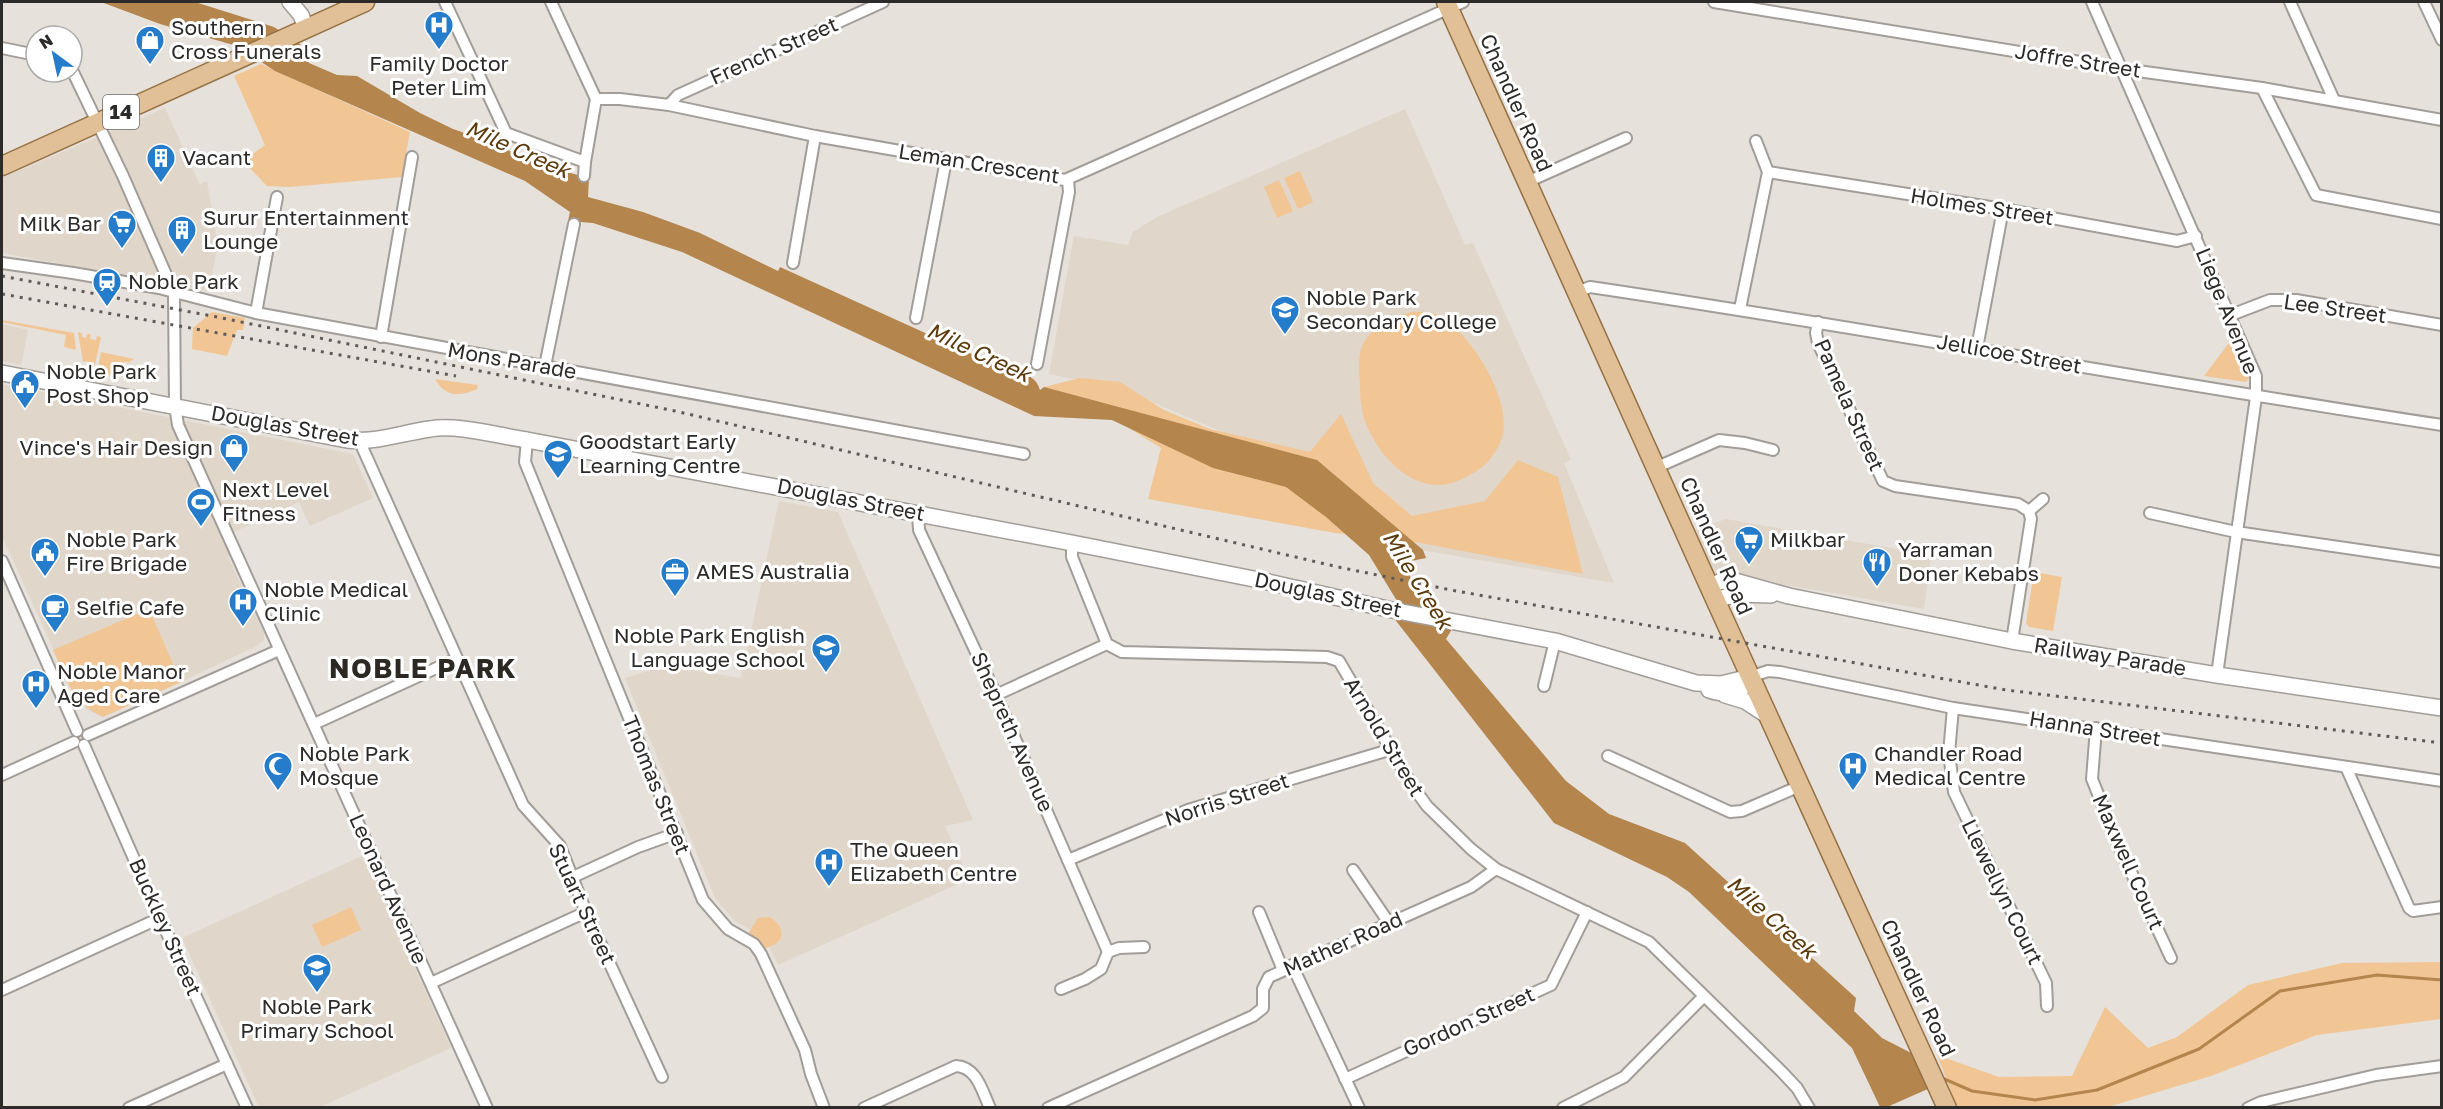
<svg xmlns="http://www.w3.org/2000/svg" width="2443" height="1109" font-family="'Golos Text',sans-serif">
<rect width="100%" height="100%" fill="#e6e1db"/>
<g fill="#e0d6ca">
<polygon points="165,108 200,185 207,181 216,235 219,236 209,291 2,253 2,178"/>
<polygon points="1405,109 1465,245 1473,243 1571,460 1564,463 1614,583 1410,548 1301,466 1122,389 1049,374 1074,236 1128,245 1133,232 1157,217"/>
<polygon points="2,324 28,330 21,365 2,361"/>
<polygon points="2,384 353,454 373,498 310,526 299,502 225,536 234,556 228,557 264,633 264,640 256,646 181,682 103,717 88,710 75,697 2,536"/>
<polygon points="779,501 838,512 973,820 945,826 969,879 778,965 765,938 735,921 715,898 625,678 654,669 695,671 741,678"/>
<polygon points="1726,519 1931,555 1924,609 1713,572 1695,530"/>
<polygon points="364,855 451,1048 320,1107 259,1107 182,938"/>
</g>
<g fill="#f1c694">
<polygon points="261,64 410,132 402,177 290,187 267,186 243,161 265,145 234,76"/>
<polygon points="1300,171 1313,202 1298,209 1284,178"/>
<polygon points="1279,180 1293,211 1277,218 1264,187"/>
<polygon points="212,312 245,318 243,330 237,330 227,356 192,349 193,328"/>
<path d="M 1412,312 C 1419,312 1428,311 1435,314 C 1469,329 1511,397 1503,435 C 1500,444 1496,452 1490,459 C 1483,468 1471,475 1460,480 C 1418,499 1381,460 1366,424 C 1361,412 1360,396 1360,383 C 1359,369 1357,351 1366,339 C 1378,323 1393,316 1412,312 Z"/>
<polygon points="2,320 74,333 76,350 64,347 66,335 2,322"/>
<polygon points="78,332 82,333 82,337 86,338 87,334 91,334 90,339 96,340 97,336 101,337 95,365 88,364 87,361 83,362"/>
<polygon points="2232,339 2250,377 2246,382 2204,376"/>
<polygon points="101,352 134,359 128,363 126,361 111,375 97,373"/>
<polygon points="131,367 137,369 135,382 124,379 122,374"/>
<polygon points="1080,378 1120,382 1164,410 1210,429 1310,452 1341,414 1373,483 1412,516 1485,501 1518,460 1558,477 1583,574 1421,543 1335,533 1148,499 1161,448 1114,419 1042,390 1044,387"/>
<path d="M 435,379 L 478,385 L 477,389 C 459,397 445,397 435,379 Z"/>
<polygon points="2034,572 2062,577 2053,631 2029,627 2026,623"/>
<path d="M 149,609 L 181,682 L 103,717 C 71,702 67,680 53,650 Z"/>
<polygon points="351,907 361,930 322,947 312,925"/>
<path d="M 769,917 C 777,921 787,932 778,942 C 775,945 768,947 764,949 L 760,942 L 748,934 L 758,918 Z"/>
<polygon points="2441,962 2441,1019 2317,1035 2211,1076 2108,1107 1957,1107 1937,1055 1999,1077 2072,1076 2105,1007 2148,1048 2177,1037 2248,985 2342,963"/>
</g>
<path fill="#b4854d" d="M 101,2 L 195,2 L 274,27 L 300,44 L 309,63 L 337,75 L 357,76 L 420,113 L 453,129 L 476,137 L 496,140 L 498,146 L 544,166 L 589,178 L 588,197 L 643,212 L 700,233 L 778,271 L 780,267 L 1011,372 C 1025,373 1036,376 1040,390 L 1044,387 L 1317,460 L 1423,550 L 1426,558 L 1406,562 L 1410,577 L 1441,625 L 1452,629 L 1446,639 L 1566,781 L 1609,814 L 1685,843 L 1856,998 L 1854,1011 L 1882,1038 L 1915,1055 L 1930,1088 L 1887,1107 L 1880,1107 L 1852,1048 L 1689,892 L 1667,877 L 1554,823 L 1393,617 L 1408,619 L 1369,555 L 1326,517 L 1286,487 L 1213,468 L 1112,420 L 1034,416 L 682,252 L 593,223 L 568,221 L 570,212 L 525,181 L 275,71 L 237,46 L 160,24 Z"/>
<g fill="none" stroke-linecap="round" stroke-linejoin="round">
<polyline stroke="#b4854d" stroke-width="3" points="1942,1078 1972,1091 2035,1100 2097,1090 2199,1049 2280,991 2377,975 2442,980"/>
<g stroke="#a29d98" stroke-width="14">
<g id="street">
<polyline points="445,2 506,133 585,162 596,99 551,2"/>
<polyline points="1714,2 2123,69 2262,88 2442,120"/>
<polyline points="2092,2 2256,376 2256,397 2217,675"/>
<polyline points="2290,2 2334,100"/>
<polyline points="2424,2 2442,40"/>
<polyline points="2,48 36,55"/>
<polyline points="72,70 123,176 174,293 175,406 178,425 487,1108"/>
<polyline points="2262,88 2316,195 2442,219"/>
<polyline points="596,99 620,99 669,105 815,136 1065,180 1463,2"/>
<polyline points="669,105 678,95 883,2"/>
<polyline points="1768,172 2003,209 2177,241 2196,236"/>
<polyline points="584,176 585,162"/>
<polyline points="1527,182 1626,138"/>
<polyline points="2,263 73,273 159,288 256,313 1024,454"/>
<polyline points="793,263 815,136"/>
<path d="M 1577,292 L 1590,287 C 1874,329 2157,382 2442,425"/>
<polyline points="1740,309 1768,172 1756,141"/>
<polyline points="256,313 277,197"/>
<polyline points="2231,315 2270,300 2296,300 2442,325"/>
<polyline points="916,318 946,160"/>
<polyline points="1818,322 1816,333 1818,343 1883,481 1895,486 2018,504 2029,511 2031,519 2012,641"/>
<polyline points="381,337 412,157"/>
<polyline points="1977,348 2003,209"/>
<polyline points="1037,364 1069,192 1068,180"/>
<polyline points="545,366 574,224"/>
<polyline points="527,440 525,462 703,900 728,929 754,944 761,954 805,1050 811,1074 824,1108"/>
<polyline points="362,442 363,449 523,805 560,846 586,912 662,1077"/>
<polyline points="1655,468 1719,440 1745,443 1773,450"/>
<polyline points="2029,511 2043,499"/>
<polyline points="918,513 919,530 996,695 1108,952"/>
<polyline points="2150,513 2236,532 2442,562"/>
<polyline points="1072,543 1072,557 1107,644 1122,652 1327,657 1339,661 1411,784 1427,806 1471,849 1496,869 1649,942 1782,1072 1797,1088 1809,1108"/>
<polyline points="2,561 77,731"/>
<polyline points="1750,677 1768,671 1780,672 1953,708 2442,781"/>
<polyline points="1544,686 1555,641"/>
<polyline points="996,695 1107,644"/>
<polyline points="1953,708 1949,753 1954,792 2046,983 2047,1006"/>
<polyline points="314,724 456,659"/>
<polyline points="2096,728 2092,779 2118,844 2171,958"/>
<polyline points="88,735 279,650"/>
<polyline points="84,745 160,918 247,1108"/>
<polyline points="1608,756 1730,812 1742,811 1800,786"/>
<polyline points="2346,767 2409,908 2413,911 2442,907"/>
<polyline points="2,775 74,742"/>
<polyline points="1068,860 1188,810 1389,750"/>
<polyline points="1353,870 1389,923"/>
<polyline points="573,877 638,847 677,833"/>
<polyline points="1259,912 1283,970"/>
<polyline points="1292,965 1359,1108"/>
<polyline points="431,983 586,912"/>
<polyline points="1061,989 1085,979 1101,969 1108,952 1119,948 1144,947"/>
<polyline points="2,990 160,918"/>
<polyline points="1345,1079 1551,985 1587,912"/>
<polyline points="129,1108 227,1064"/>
<path d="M 864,1108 L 956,1066 C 977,1067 982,1091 990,1108"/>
<polyline points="1048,1108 1253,1016 1263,1008 1263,989 1269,977 1471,887 1496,869"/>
<polyline points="1563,1108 1624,1077 1703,997"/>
<polyline points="2248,1108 2261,1102 2376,1075 2442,1066"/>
</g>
</g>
<g stroke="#a29d98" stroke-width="18">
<g id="secondary">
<polyline points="290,2 301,15 306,28"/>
<path d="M 2,373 L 347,440 C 376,443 401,433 430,429 C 458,424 498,436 527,440 L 1072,543 L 1264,581 L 1392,610 L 1555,641 L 1696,683 L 1721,684 L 1750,677"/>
<polyline points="1709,586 1722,581 1735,581 1789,596 2012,641 2217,675 2442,708"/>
<polyline points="1715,600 1737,594 1771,595"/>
<path d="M 1709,690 C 1727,696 1742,695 1750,677"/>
<polyline points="1725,695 1745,701 1768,716"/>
</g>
</g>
<g stroke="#957043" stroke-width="21">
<g id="primary">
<polyline points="1446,2 1709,586 1947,1108"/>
<polyline points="2,166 365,2"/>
</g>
</g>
<use href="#street" stroke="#fff" stroke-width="10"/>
<use href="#secondary" stroke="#fff" stroke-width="15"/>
<use href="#primary" stroke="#e1bf97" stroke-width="18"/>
<g stroke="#5e5b58" stroke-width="3" stroke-dasharray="3 6" stroke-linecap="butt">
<polyline points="2,276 217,317 675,411 1338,567 1451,590 2006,690 2442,743"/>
<polyline points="2,294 456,376"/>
</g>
</g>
<defs>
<g id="hospital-pin" transform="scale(1.5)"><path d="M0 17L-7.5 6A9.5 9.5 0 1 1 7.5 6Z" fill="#257cca" stroke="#fff"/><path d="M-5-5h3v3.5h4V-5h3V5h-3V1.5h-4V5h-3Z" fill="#fff"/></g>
<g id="shop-pin" transform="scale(1.5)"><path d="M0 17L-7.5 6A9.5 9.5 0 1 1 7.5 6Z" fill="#257cca" stroke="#fff"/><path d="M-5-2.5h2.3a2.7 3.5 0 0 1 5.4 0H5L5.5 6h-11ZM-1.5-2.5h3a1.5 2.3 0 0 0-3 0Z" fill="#fff"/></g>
<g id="building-pin" transform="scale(1.5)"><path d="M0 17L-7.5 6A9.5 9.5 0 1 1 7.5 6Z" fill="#257cca" stroke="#fff"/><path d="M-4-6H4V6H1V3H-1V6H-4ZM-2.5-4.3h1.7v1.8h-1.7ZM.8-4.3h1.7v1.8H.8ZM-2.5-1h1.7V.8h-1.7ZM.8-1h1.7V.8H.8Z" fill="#fff"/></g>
<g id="supermarket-pin" transform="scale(1.5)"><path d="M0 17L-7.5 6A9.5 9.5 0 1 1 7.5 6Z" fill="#257cca" stroke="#fff"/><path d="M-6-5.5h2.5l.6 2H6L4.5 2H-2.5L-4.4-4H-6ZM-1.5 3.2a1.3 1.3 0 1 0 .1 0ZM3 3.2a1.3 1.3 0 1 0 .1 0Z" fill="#fff"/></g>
<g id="station-pin" transform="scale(1.5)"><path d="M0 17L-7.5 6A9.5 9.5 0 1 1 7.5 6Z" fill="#257cca" stroke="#fff"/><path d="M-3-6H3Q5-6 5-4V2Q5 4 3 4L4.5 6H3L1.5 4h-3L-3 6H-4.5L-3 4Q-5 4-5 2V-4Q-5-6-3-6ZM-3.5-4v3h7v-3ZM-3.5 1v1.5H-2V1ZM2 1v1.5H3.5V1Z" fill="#fff"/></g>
<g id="school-pin" transform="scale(1.5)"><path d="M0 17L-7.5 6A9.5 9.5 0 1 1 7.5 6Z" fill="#257cca" stroke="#fff"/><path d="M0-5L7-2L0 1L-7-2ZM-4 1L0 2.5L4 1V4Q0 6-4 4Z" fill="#fff"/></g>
<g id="civic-pin" transform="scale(1.5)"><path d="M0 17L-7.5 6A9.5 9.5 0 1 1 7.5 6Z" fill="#257cca" stroke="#fff"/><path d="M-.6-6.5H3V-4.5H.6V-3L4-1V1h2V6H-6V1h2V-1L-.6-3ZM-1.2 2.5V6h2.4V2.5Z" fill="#fff"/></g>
<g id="stadium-pin" transform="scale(1.5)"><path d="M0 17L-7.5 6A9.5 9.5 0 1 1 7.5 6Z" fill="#257cca" stroke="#fff"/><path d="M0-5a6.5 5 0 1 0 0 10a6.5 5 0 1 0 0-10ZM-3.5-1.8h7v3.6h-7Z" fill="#fff"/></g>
<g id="restaurant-pin" transform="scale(1.5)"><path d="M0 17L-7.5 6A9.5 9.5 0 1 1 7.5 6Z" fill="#257cca" stroke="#fff"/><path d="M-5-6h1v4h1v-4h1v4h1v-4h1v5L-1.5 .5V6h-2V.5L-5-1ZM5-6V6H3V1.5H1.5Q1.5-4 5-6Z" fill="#fff"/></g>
<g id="office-pin" transform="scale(1.5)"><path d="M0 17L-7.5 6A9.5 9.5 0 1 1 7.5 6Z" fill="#257cca" stroke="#fff"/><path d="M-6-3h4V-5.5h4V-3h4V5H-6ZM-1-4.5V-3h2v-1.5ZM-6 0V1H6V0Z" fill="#fff"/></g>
<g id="cafe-pin" transform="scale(1.5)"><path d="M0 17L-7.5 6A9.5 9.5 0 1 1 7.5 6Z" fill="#257cca" stroke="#fff"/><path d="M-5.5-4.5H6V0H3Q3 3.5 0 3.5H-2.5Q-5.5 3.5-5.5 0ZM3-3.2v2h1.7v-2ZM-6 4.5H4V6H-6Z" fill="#fff"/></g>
<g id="mosque-pin" transform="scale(1.5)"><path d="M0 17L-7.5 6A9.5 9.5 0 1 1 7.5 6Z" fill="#257cca" stroke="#fff"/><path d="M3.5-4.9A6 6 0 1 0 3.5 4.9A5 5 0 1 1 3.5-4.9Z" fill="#fff"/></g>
</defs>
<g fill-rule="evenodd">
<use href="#hospital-pin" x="439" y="25"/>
<use href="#shop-pin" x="150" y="40"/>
<use href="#building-pin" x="161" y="158"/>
<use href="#supermarket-pin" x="122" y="224"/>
<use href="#building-pin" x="182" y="230"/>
<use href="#station-pin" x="107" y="282"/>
<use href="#school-pin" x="1285" y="310"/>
<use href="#civic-pin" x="25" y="384"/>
<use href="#shop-pin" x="234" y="448"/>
<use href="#school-pin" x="558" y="454"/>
<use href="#stadium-pin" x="201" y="502"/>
<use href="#supermarket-pin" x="1749" y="540"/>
<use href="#civic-pin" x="45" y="552"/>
<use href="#restaurant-pin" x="1877" y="562"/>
<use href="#office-pin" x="675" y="572"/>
<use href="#hospital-pin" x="243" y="602"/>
<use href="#cafe-pin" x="55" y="608"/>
<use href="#school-pin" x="826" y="648"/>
<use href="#hospital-pin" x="36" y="684"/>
<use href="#mosque-pin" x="278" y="766"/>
<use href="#hospital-pin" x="1853" y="766"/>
<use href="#hospital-pin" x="829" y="862"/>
<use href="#school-pin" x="317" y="968"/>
</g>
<g text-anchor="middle" stroke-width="6" stroke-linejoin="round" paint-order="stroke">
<rect fill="#fff" stroke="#6c6b69" stroke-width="1.5" x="103" y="95" width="36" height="34" rx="4.5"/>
<g font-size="20" font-weight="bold" fill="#2d2b29">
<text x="121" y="119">14</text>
</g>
<g font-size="21" fill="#2d2b29" stroke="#fff" text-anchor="start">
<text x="171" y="35">Southern<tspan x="171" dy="24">Cross Funerals</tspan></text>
<text x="439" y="71" text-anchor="middle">Family Doctor<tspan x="439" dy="24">Peter Lim</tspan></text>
<text x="182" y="165">Vacant</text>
<text x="203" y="225">Surur Entertainment<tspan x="203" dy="24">Lounge</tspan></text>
<text x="101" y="231" text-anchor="end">Milk Bar</text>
<text x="128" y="289">Noble Park</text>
<text x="1306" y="305">Noble Park<tspan x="1306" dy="24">Secondary College</tspan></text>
<text x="46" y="379">Noble Park<tspan x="46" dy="24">Post Shop</tspan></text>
<text x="579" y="449">Goodstart Early<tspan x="579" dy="24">Learning Centre</tspan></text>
<text x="213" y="455" text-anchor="end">Vince's Hair Design</text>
<text x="222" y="497">Next Level<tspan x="222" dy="24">Fitness</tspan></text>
<text x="66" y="547">Noble Park<tspan x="66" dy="24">Fire Brigade</tspan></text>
<text x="1770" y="547">Milkbar</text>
<text x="1898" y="557">Yarraman<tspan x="1898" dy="24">Doner Kebabs</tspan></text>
<text x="696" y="579">AMES Australia</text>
<text x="264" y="597">Noble Medical<tspan x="264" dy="24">Clinic</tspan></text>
<text x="76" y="615">Selfie Cafe</text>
<text x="805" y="643" text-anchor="end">Noble Park English<tspan x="805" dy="24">Language School</tspan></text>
<text x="57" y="679">Noble Manor<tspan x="57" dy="24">Aged Care</tspan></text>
<text x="299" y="761">Noble Park<tspan x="299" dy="24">Mosque</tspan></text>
<text x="1874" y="761">Chandler Road<tspan x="1874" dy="24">Medical Centre</tspan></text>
<text x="850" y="857">The Queen<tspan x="850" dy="24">Elizabeth Centre</tspan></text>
<text x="317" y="1014" text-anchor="middle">Noble Park<tspan x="317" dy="24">Primary School</tspan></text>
</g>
<g font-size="21" fill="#2d2b29" stroke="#fff">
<text transform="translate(774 51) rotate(-24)" y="7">French Street</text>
<text transform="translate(2078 61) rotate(9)" y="7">Joffre Street</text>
<text transform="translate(1516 103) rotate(66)" y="7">Chandler Road</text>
<text transform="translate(979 164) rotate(9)" y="7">Leman Crescent</text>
<text transform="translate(1982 207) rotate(9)" y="7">Holmes Street</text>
<text transform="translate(2335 309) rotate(8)" y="7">Lee Street</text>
<text transform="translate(2227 311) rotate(68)" y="7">Liege Avenue</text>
<text transform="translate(2009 354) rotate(10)" y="7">Jellicoe Street</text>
<text transform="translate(512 361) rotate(10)" y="7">Mons Parade</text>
<text transform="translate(1849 405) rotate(66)" y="7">Pamela Street</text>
<text transform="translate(285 426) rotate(10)" y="7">Douglas Street</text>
<text transform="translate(851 500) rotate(11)" y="7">Douglas Street</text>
<text transform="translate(1716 546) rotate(66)" y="7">Chandler Road</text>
<text transform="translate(1328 595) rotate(12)" y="7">Douglas Street</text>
<text transform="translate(2110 657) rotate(9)" y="7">Railway Parade</text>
<text transform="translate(2095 729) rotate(9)" y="7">Hanna Street</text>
<text transform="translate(1012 732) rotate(66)" y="7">Shepreth Avenue</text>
<text transform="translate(1384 737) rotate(59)" y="7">Arnold Street</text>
<text transform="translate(656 785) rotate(68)" y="7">Thomas Street</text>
<text transform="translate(1227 800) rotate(-18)" y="7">Norris Street</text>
<text transform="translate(2128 862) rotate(66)" y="7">Maxwell Court</text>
<text transform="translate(388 889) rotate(66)" y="7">Leonard Avenue</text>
<text transform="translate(2002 892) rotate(64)" y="7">Llewellyn Court</text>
<text transform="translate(582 904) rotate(65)" y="7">Stuart Street</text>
<text transform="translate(165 927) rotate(66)" y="7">Buckley Street</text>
<text transform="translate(1343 944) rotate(-24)" y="7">Mather Road</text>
<text transform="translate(1918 988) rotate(65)" y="7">Chandler Road</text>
<text transform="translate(1469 1022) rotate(-24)" y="7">Gordon Street</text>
</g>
<g font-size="22" font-style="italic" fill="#5b3a0c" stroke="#fff">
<text transform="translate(518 149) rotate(24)" y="8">Mile Creek</text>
<text transform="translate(979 352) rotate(25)" y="8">Mile Creek</text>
<text transform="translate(1418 580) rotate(58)" y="8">Mile Creek</text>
<text transform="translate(1772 917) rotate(42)" y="8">Mile Creek</text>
</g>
<g font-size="27" font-weight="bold" letter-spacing="1.5" fill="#2c2824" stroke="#fff">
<text x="423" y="678">NOBLE PARK</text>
</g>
</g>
<rect width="2443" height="1109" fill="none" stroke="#2d2b29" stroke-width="6"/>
<g transform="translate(54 54) rotate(327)"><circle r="28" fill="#ffffff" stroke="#abaaa9" stroke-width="1.5"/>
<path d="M0-4.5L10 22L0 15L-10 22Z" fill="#257cca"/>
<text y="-9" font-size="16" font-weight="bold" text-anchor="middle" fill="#2d2b29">N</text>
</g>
</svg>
